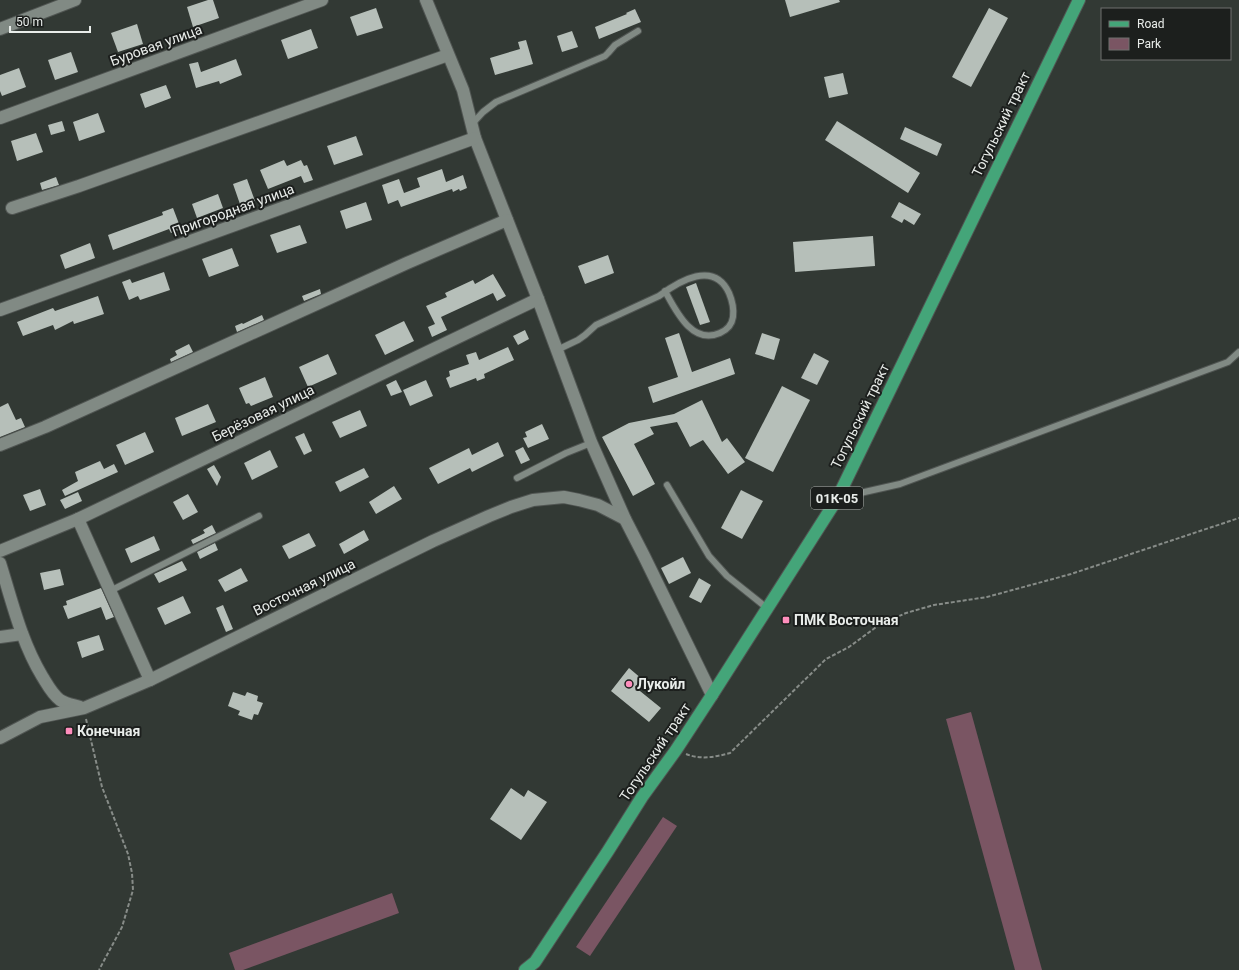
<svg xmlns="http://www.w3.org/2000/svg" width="1239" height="970" font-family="Roboto,sans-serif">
<rect width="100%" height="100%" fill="#323934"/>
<g fill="#7a5563">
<polygon points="971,712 1042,970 1015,970 946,719"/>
<polygon points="663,817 677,826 590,956 576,947"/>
<polygon points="392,893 399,913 243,970 235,970 229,953"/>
</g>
<g fill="#b6bfb9">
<polygon points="208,0 213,0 219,18 193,27 187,7"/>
<polygon points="785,0 839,0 840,2 790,17"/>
<polygon points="376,8 383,28 357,36 350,17"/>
<polygon points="989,8 1008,18 971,87 952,77"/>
<polygon points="635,9 641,22 599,39 595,27 627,14 626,13"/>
<polygon points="137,24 143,44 118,52 111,33"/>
<polygon points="311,29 318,48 288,59 281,40"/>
<polygon points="572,31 578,47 562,52 557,36"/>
<polygon points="526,40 533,64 495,75 490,58 520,49 518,42"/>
<polygon points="71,52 78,72 55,80 48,60"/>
<polygon points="236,59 242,75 220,84 219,81 196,88 189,64 198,62 201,72"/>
<polygon points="19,68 26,87 2,96 0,91 0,75"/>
<polygon points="843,73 848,94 829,98 824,77"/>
<polygon points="166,85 171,98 145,108 140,94"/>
<polygon points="98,113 105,132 79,141 73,122"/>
<polygon points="62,121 65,131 51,135 48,125"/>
<polygon points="837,121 920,173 908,193 825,140"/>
<polygon points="905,127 942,144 937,156 900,139"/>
<polygon points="36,133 43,152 17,161 11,141"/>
<polygon points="356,136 363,155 334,165 327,146"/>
<polygon points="284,160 287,166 301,160 304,166 307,165 313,180 304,183 301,176 268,189 260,170"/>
<polygon points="442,169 446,182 463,175 467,188 460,191 459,189 453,192 452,189 401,207 398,200 388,204 382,185 399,179 404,193 420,187 417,178"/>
<polygon points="56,177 59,185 42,190 40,183"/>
<polygon points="247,179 255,201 241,207 233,184"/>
<polygon points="218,194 223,208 197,218 192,204"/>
<polygon points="366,202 372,220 346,229 340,211"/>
<polygon points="899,202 921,214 914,225 904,219 902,223 891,217"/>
<polygon points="173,208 181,229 171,233 169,229 113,250 108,235 163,215 162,212"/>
<polygon points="300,225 307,243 277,253 270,235"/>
<polygon points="873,236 875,266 795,272 793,242"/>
<polygon points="90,243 95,258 65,269 60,255"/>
<polygon points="232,248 239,266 209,277 202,259"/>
<polygon points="608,255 614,273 585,284 578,266"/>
<polygon points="164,272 170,290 140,300 138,296 129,300 122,282 130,279 132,283"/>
<polygon points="493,274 506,296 497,301 493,293 441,317 447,330 432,337 428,327 435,324 426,306 447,297 445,293 473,280 475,284"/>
<polygon points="696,283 710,322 700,325 686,287"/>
<polygon points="320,289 321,294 304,301 302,296"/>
<polygon points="98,296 104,314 74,324 73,321 55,330 53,325 23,336 17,322 53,308 55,311"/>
<polygon points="262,315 264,320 237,332 235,326 242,323 243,324"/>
<polygon points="404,321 414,341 385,355 375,335"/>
<polygon points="525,330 529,339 518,345 513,336"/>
<polygon points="679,333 692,372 730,358 735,374 653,403 648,387 678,377 665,338"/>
<polygon points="762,333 780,339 774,360 755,354"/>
<polygon points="189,344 193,352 171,362 170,359 177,355 175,351"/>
<polygon points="508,347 514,360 484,374 485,378 477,381 476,378 450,388 446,378 450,376 449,371 469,364 466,355 476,352 479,360"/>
<polygon points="814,353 829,361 817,385 801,378"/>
<polygon points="328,354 337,374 308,387 299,367"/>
<polygon points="265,377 273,397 251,406 249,403 246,404 239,388"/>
<polygon points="396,380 402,392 391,396 386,385"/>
<polygon points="426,380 433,396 410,406 403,390"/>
<polygon points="782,386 810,400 773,472 745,458"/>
<polygon points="702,400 722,442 727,438 745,462 728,474 703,440 690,447 677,422 650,427 654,434 634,444 655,484 633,496 602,437 629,423 674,414"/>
<polygon points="8,403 16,420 21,418 25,427 0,437 0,407"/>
<polygon points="208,404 216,422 182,436 175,418"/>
<polygon points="360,410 367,426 340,438 332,422"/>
<polygon points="542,424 549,439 528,448 523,438 527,437 525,432"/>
<polygon points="145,432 154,452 125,465 116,445"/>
<polygon points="304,433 312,451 304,455 295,437"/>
<polygon points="498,442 504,456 472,472 470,468 438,484 429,468 469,448 472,455"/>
<polygon points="523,447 530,460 521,464 515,451"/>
<polygon points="270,450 278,467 252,480 244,463"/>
<polygon points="100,461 104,469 114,464 118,472 65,496 62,490 78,481 75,472"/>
<polygon points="214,465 221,477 217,486 207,469"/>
<polygon points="364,468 369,477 340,492 335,482"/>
<polygon points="394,486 402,499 376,514 369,502"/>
<polygon points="40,489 46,505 30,511 23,495"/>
<polygon points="741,490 763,501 742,539 721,528"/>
<polygon points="78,492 82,501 65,509 60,500"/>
<polygon points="188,494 198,512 183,520 173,502"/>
<polygon points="212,525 216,533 193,544 191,540 205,533 203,530"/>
<polygon points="364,530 369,540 344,554 339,544"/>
<polygon points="309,533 316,546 289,559 282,546"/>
<polygon points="154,536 160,550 131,563 125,549"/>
<polygon points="215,543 218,550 200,559 197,552"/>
<polygon points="683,557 691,573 669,584 661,568"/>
<polygon points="182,561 187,570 159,583 154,574"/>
<polygon points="241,568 248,581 225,592 218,580"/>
<polygon points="60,569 64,585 44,590 40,573"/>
<polygon points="699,578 711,585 701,603 689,597"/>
<polygon points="101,588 114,617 106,620 101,607 68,619 63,606 67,605 66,601"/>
<polygon points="183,596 191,613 165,625 157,608"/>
<polygon points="223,605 233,629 226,632 216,608"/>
<polygon points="99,635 104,650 82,658 77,642"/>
<polygon points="629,668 642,679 635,687 661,708 649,722 611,691"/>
<polygon points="233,692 245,696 247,692 258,696 257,701 263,703 258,715 254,714 252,720 238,715 240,711 228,706"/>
<polygon points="511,788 524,797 528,790 547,802 521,840 490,819"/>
</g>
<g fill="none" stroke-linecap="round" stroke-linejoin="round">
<g stroke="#505552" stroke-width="8">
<g id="lane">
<polyline points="472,124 483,112 496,102 605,56 608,53 615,45 638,31"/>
<path d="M 557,350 L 578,340 L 585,335 L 596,325 L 659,296 C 679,281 714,260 729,293 C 732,300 734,309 733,317 C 732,324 727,330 720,333 C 692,345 676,311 665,291"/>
<polyline points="517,478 566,453 591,443"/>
<polyline points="667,485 709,556 727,576 767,608"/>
<polyline points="838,498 900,484 1228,362 1239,352"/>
<polyline points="110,591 259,516"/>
</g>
</g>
<g stroke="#505552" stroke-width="14">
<g id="street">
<polyline points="426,0 463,90 475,138 538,299 591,442 625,519 644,556 712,695"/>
<polyline points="0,29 75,0"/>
<polyline points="0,118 322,0"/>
<polyline points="12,208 79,186 448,55"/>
<polyline points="0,310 475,138"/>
<polyline points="0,445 45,427 407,263 507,220"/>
<polyline points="78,519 150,680"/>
<polyline points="0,551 78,519 538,299"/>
<path d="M 0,563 C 12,601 21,641 42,676 C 47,684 52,694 60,700 C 66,704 74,705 80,707"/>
<polyline points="0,637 22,634"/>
<polyline points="0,738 40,717 84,708 150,680 433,541 489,516 511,507 533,500 564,497 579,500 598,505 625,519"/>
</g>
</g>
<g stroke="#505552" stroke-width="14">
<polyline id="primary" points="525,970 535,962 608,851 642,797 676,750 712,695 837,499 1079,0"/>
</g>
<g stroke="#878c88" stroke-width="2" stroke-dasharray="4 2" stroke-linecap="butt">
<polyline points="86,719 102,787 128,854 132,873 133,890 122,927 99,970"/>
<path d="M 686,754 C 701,760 715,757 730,753 L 826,659 L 849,647 L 879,625 L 906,613 L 934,605 L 987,597 L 1071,574 L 1239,518"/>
</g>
<use href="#lane" stroke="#818a84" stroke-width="6"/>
<use href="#street" stroke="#818a84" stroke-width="12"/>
<use href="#primary" stroke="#44a579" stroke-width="12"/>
</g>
<g fill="#fe8ebc" stroke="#1c1f1d" stroke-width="1.5">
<rect x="782" y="616" width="8" height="8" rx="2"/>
<circle cx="629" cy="684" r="4"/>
<rect x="65" y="727" width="8" height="8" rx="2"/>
</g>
<g text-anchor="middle" stroke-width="4" stroke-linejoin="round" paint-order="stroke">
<rect fill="#1c1f1d" stroke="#acafac" stroke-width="1" x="811" y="487" width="52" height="22" rx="3"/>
<g font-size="13" font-weight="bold" fill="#e9edea">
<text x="837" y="503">01К-05</text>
</g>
<g font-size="14" fill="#e9edea" stroke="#1c1f1d">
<text transform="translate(156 45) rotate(-20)" y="5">Буровая улица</text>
<text transform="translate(1001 124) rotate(-64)" y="5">Тогульский тракт</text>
<text transform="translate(233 210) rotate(-20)" y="5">Пригородная улица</text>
<text transform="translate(263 413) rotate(-26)" y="5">Берёзовая улица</text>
<text transform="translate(860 416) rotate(-64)" y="5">Тогульский тракт</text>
<text transform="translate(304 587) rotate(-26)" y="5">Восточная улица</text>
<text transform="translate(655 752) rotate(-56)" y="5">Тогульский тракт</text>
</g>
<g font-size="14" font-weight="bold" fill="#e9edea" stroke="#1c1f1d" text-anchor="start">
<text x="794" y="625">ПМК Восточная</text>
<text x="637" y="689">Лукойл</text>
<text x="77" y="736">Конечная</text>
</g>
</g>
<rect x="1101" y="8" width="130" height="52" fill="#1c1f1d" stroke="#6e716f"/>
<rect x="1109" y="21" width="20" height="6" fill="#44a579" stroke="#6e716f"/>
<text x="1137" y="28" font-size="12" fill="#e9edea">Road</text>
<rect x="1109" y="38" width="20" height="12" fill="#7a5563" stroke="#6e716f"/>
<text x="1137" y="48" font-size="12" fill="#e9edea">Park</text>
<path d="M10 26v6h80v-6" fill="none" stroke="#e9edea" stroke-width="2"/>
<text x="16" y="26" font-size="12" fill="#e9edea" stroke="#1c1f1d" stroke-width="3" paint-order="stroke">50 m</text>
</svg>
